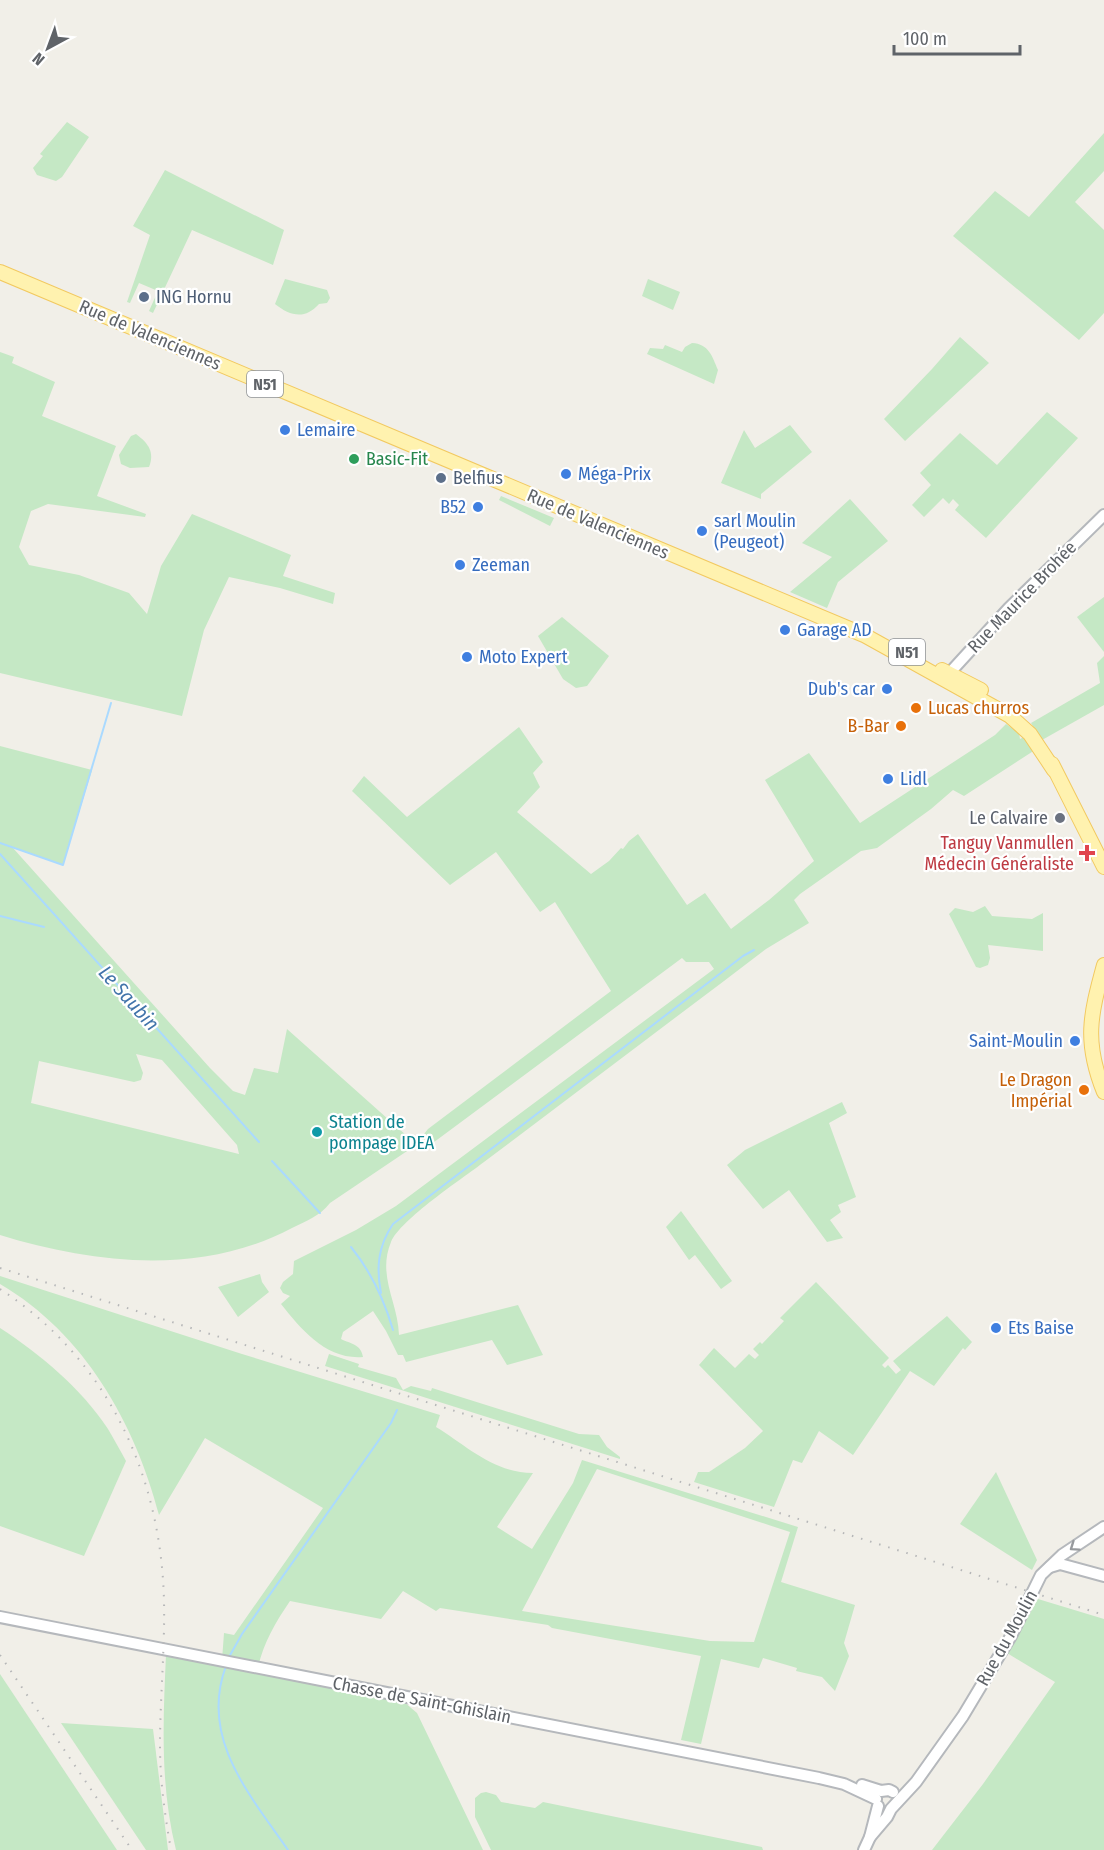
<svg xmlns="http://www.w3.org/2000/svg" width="1104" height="1850" font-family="'Fira Sans Condensed',sans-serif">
<rect width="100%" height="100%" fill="#f1efe8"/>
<g fill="#c5e8c5" fill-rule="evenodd">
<polygon points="67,122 89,137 62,177 56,181 37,175 33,168 43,156 40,154"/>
<polygon points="1104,133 1104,171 1075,202 1104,230 1104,313 1079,340 953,236 995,191 1029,217"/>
<polygon points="165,170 284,230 273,265 192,230 153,313 149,311 158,291 139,283 130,303 127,302 150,235 133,226"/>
<path d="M 285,279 L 327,290 L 330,298 L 327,303 L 319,304 C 305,320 290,316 275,304 Z"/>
<polygon points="648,279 680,292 673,310 642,296"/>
<polygon points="960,337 989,363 905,441 884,419 932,369"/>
<path d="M 692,343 C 709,344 712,356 718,370 L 714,384 L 647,354 L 650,348 L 663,349 L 665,345 L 682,352 L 685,347 Z"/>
<polygon points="0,352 14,357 12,363 55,382 42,416 116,446 97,496 146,514 145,517 48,504 31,511 19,547 29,565 79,575 129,593 147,614 161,566 192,514 291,555 283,576 335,593 333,604 280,588 229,577 204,630 182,716 0,673"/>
<polygon points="1047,412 1078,438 986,538 955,510 959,505 953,499 949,504 943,498 924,517 912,505 931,485 920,473 960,433 997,465"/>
<polygon points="790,425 812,452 761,494 761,499 721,483 744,430 755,448"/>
<path d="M 136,434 C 148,443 155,452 149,467 L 130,468 L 121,464 L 119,455 L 131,436 Z"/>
<polygon points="501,496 554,518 550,526 499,500"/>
<polygon points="850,499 888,541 838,582 827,608 790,592 832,557 802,543"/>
<polygon points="1104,597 1104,652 1077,617"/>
<polygon points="562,617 609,656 587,686 576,688 563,679 538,636"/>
<polygon points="1104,656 1104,705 1042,740 1031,723 1100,683 1097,663"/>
<path d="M 1006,724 L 1019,733 L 1020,739 L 1030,734 L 1035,750 L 964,796 L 953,790 L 931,809 L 877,848 L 861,851 L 800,894 L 794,900 L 809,923 L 766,949 L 724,981 C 644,1041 564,1102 484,1162 C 463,1178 400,1220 391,1242 C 377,1276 398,1302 399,1335 L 518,1305 L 543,1355 L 507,1365 L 492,1340 L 406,1362 L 403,1355 L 398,1355 L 386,1331 L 373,1311 L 343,1332 L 341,1339 C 351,1344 361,1344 363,1357 C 326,1360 301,1329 281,1304 L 290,1296 L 283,1293 L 280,1288 L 283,1282 L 293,1274 L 294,1261 L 356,1230 L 396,1206 L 714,969 L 709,962 L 686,962 L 682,958 L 422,1151 L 416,1145 L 330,1203 C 320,1216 306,1221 292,1228 C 202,1276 94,1264 0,1235 L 0,746 L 92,770 L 63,865 L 13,848 L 210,1068 L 233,1091 L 245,1095 L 254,1068 L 278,1073 L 287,1029 L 416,1144 L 428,1129 L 611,991 L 555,902 L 540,912 L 496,852 L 450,885 L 352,791 L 364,776 L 407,817 L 519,727 L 543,762 L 533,773 L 540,787 L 517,812 L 591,874 L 609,861 L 621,848 L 623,849 L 629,841 L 638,834 L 687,905 L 705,893 L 731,929 L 769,900 L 814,861 L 765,780 L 809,753 L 860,823 L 995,735 ZM 136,1054 L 162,1060 L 237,1145 L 239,1154 L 31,1103 L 39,1061 L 134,1082 L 141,1080 L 143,1073 Z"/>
<polygon points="985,906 992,916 1032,919 1043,913 1043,951 988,945 990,958 988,965 980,968 976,967 949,914 955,908 973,912"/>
<polygon points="842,1102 847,1113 829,1123 856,1197 838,1205 841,1212 830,1220 843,1238 827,1242 789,1190 763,1209 727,1165 745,1150"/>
<polygon points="681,1211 732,1281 721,1289 695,1255 689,1260 666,1227"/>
<polygon points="260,1274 262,1282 269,1292 238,1317 218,1287"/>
<path d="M 0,1276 L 242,1354 L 440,1415 L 436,1427 C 467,1446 494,1473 533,1473 L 497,1527 L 532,1549 L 573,1483 L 582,1460 L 798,1527 L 781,1582 L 855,1605 L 844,1643 L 849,1656 L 835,1691 L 822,1677 L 796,1671 L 797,1668 L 763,1658 L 759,1668 L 721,1659 L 701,1744 L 681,1740 L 701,1656 L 552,1628 L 548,1625 L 440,1608 L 436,1611 L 403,1591 L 381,1619 L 290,1601 C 275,1623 264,1642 258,1667 L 222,1660 L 224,1633 L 234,1635 L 323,1508 L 205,1438 L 159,1515 C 135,1423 84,1333 0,1284 ZM 597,1469 L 790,1532 L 754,1642 L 710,1641 L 522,1611 Z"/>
<polygon points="816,1282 889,1358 882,1365 885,1368 888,1365 896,1374 901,1370 893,1361 947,1316 972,1342 965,1350 963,1348 934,1386 910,1371 853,1455 819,1431 802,1463 793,1460 774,1507 694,1482 698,1472 709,1472 745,1448 763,1431 699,1365 714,1348 735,1368 749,1354 755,1359 759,1355 753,1349 760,1342 762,1344 784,1321 780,1318"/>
<path d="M 0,1328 C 41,1355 80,1387 108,1429 C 114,1439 120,1450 126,1461 L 84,1556 L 0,1526 Z"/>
<polygon points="329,1354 359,1364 358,1367 396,1378 403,1390 411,1386 431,1391 432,1388 579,1434 599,1435 607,1447 620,1457 620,1459 325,1366"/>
<polygon points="996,1472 1037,1560 1032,1570 960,1524"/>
<polygon points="1038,1599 1104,1619 1104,1850 932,1850 983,1784 1055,1682 1007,1653"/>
<path d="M 166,1655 L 404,1702 L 417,1713 L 483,1850 L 176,1850 C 160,1786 163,1721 166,1655 Z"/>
<polygon points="0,1674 117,1850 0,1850"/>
<polygon points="61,1723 153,1729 168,1850 146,1850"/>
<polygon points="486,1792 496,1795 501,1802 535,1808 543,1802 762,1847 763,1850 491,1850 475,1817 475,1798 481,1793"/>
</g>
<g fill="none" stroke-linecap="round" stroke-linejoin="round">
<g stroke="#aadaff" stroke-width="2">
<polyline points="0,843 63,865 111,703"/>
<polyline points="0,854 259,1142"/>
<polyline points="0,916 44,927"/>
<polyline points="272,1161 320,1213"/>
<path d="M 351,1247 C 372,1273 384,1299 393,1330"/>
<path d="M 381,1293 C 376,1268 378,1246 393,1224 L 743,956 L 754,950"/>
<polyline points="229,1657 242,1634 391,1423 397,1410"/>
<path d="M 226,1666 C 199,1738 250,1795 288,1850"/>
</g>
<g stroke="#b5b8bc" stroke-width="14">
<g id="tertiary">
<polyline points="945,678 1009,608 1104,515"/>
<polyline points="1050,1567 1060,1564 1104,1576"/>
<polyline points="0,1617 819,1778 844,1784 876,1799"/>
<polyline points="862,1785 881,1791 889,1790 893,1792"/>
<polyline points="870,1837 887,1817 891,1809 916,1782 963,1716 1011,1636 1041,1575 1062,1555 1104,1527"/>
<polyline points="864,1850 870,1837 878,1806"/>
</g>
</g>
<g stroke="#f2c960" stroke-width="16">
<g id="primary">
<polyline points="0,272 864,635 1010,716 1030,734 1054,770"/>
<polyline points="942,670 981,690"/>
<polyline points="1052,764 1104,867"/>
<path d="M 1104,965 C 1090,1016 1084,1042 1104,1092"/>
</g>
</g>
<use href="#tertiary" stroke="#fff" stroke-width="10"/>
<use href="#primary" stroke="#fff2af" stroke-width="14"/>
<g stroke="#b6b7b8" stroke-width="2" stroke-dasharray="1.5 8" stroke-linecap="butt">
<polyline points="0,1268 1104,1615"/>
<path d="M 0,1289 C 107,1359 161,1474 164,1601 C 165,1649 160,1698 160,1746 C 160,1781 165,1816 171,1850"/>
<polyline points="0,1655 132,1850"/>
</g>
</g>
<defs><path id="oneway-chevron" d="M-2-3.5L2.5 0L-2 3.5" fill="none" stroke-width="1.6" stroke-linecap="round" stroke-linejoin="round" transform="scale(1.5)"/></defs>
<use stroke="#979a9d" href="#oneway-chevron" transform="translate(1074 1547) rotate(145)"/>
<g fill="#5c6f8a" stroke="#fff" stroke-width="2">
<circle cx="144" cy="297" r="6"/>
<circle cx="441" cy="478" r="6"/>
</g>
<g fill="#3f7fe0" stroke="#fff" stroke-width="2">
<circle cx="285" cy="430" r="6"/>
<circle cx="566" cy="474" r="6"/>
<circle cx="478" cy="507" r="6"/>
<circle cx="702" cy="531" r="6"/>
<circle cx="460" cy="565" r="6"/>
<circle cx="785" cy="630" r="6"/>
<circle cx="467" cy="657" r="6"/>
<circle cx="887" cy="689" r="6"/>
<circle cx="888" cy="779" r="6"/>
<circle cx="1075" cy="1041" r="6"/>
<circle cx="996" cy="1328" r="6"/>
</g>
<circle fill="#2e9e5b" stroke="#fff" stroke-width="2" cx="354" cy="459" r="6"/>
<g fill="#e8710a" stroke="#fff" stroke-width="2">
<circle cx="916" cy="708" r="6"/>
<circle cx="901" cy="726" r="6"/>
<circle cx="1084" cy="1090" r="6"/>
</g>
<circle fill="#6b7280" stroke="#fff" stroke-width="2" cx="1060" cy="818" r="6"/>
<path fill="#e0444e" stroke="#fff" stroke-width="2" d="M1084 844h6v6h6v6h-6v6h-6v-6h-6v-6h6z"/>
<circle fill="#0f9aa8" stroke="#fff" stroke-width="2" cx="317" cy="1132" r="6"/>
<g text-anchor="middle" stroke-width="4.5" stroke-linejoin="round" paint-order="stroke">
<g fill="#fff" stroke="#8f9295" stroke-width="1.5">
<rect x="247" y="371" width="36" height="26" rx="4.5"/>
<rect x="889" y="639" width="36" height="26" rx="4.5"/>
</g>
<g font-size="16" font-weight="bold" fill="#5f6368">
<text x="265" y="390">N51</text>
<text x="907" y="658">N51</text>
</g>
<g font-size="18" fill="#4e5e75" stroke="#fff" text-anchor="start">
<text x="156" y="303">ING Hornu</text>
<text x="453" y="484">Belfius</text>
</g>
<g font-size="18" fill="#5f6368" stroke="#fff">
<text transform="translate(150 335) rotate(23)" y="6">Rue de Valenciennes</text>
<text transform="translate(598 524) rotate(23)" y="6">Rue de Valenciennes</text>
<text transform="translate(1022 597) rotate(-46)" y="6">Rue Maurice Brohée</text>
<text transform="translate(1007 1638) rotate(-61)" y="6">Rue du Moulin</text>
<text transform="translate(422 1700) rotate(11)" y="6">Chasse de Saint-Ghislain</text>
</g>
<g font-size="18" fill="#366cbe" stroke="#fff" text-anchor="start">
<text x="297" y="436">Lemaire</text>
<text x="578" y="480">Méga-Prix</text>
<text x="466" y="513" text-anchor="end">B52</text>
<text x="714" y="527">sarl Moulin<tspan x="714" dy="21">(Peugeot)</tspan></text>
<text x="472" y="571">Zeeman</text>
<text x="797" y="636">Garage AD</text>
<text x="479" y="663">Moto Expert</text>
<text x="875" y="695" text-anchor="end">Dub's car</text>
<text x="900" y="785">Lidl</text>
<text x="1063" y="1047" text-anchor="end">Saint-Moulin</text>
<text x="1008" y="1334">Ets Baise</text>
</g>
<g font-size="18" fill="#27864d" stroke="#fff" text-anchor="start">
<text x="366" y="465">Basic-Fit</text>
</g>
<g font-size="18" fill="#c56008" stroke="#fff" text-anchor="end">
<text x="928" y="714" text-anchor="start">Lucas churros</text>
<text x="889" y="732">B-Bar</text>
<text x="1072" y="1086">Le Dragon<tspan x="1072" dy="21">Impérial</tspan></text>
</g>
<g font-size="18" fill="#5b616d" stroke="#fff" text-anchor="end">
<text x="1048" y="824">Le Calvaire</text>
</g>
<g font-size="18" fill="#be3a42" stroke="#fff" text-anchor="end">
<text x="1074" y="849">Tanguy Vanmullen<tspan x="1074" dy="21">Médecin Généraliste</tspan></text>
</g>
<g font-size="18" fill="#0d838f" stroke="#fff" text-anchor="start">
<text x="329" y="1128">Station de<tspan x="329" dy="21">pompage IDEA</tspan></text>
</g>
<g font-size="20" font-style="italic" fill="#4174aa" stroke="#fff">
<text transform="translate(129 998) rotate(48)" y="7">Le Saubin</text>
</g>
</g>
<g transform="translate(48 48) rotate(221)" stroke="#ffffff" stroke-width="4.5" paint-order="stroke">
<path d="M0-4.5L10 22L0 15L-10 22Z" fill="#5f6368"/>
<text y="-9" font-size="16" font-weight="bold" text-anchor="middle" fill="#5f6368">N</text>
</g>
<path d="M894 45v9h126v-9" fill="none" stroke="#5f6368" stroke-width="3"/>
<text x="903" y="45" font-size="18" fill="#5f6368" stroke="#ffffff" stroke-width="4.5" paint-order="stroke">100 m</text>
</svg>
